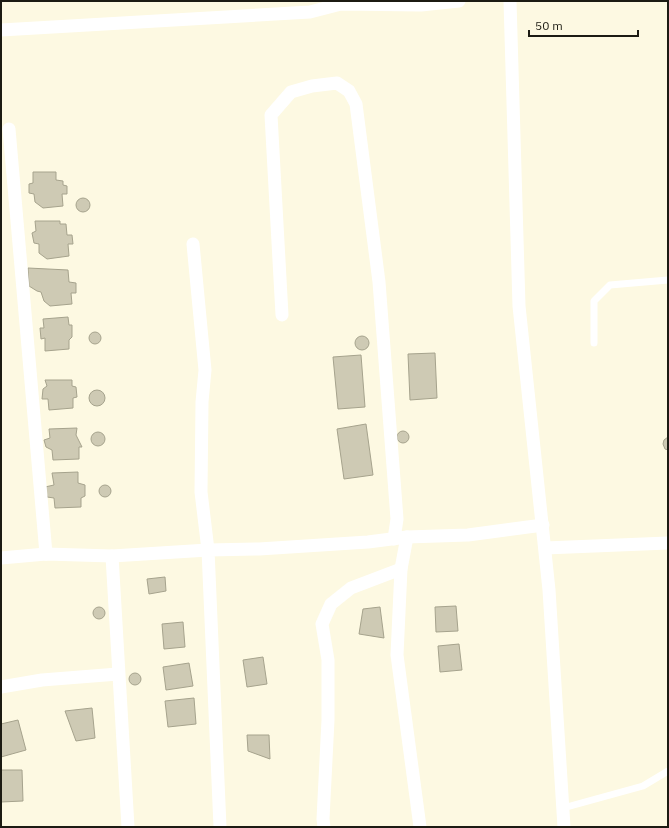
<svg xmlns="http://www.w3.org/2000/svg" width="669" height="828" font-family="'IBM Plex Sans',sans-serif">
<rect width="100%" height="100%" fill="#fdf9e2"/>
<g fill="#cecab4" stroke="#a6a38d">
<polygon points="33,172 56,172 56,180 63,181 63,185 67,186 67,194 62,194 63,206 43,208 35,202 34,194 29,193 29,184 33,183"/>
<circle cx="83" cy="205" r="7"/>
<polygon points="35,221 60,221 60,224 66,224 67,235 72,235 73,244 68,244 69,256 47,259 39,253 39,244 34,243 32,233 36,231"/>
<polygon points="28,268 68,270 69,282 76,283 76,293 71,293 72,304 50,306 44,301 41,292 37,291 29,286"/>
<polygon points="68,317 69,325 72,325 72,337 69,340 69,349 45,351 45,338 41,339 40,328 44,328 43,319"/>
<circle cx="95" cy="338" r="6"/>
<circle cx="362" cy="343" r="7"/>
<polygon points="435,353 437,398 410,400 408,354"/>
<polygon points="361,355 365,407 338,409 333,357"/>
<polygon points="45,380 72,380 72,386 76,387 77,397 73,398 73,408 49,410 48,399 42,399 43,389 47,386"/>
<circle cx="97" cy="398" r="8"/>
<polygon points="366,424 373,475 344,479 337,429"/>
<polygon points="77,428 76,435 82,447 79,447 79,459 53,460 52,450 46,447 44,440 50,438 49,429"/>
<circle cx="403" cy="437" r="6"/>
<circle cx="98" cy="439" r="7"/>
<polygon points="668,437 668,450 665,449 663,444 664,440"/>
<polygon points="78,472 78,483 85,485 85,496 81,498 81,507 55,508 54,498 47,497 45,487 54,485 52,473"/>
<circle cx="105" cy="491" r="6"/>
<polygon points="165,577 166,591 149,594 147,579"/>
<polygon points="456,606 458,631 436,632 435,607"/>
<circle cx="99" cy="613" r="6"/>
<polygon points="380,607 384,638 359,634 363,609"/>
<polygon points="183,622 185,647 164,649 162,624"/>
<polygon points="459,644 462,670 440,672 438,646"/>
<polygon points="263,657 267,684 247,687 243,660"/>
<polygon points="189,663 193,686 166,690 163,667"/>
<circle cx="135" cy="679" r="6"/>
<polygon points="194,698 196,724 168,727 165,701"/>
<polygon points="92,708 95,738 76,741 65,711"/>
<polygon points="18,720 26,750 1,757 1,724"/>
<polygon points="247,735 269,735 270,759 248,751"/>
<polygon points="1,770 22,770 23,801 1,802"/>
</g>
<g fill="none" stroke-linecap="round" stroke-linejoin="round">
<g stroke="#fff" stroke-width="7">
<polyline points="594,343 594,301 610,285 668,280"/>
<polyline points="563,808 643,786 668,771"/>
</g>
<g stroke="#fff" stroke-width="13">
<polyline points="510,1 519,306 549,590 564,827"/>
<polyline points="1,30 310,12 341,4 421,5 459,1"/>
<polyline points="9,129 46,554"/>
<polyline points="282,315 271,115 291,92 312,86 337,83 349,91 356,104 379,282 397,519 394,539"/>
<polyline points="407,537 401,569 397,655 420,827"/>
<polyline points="545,548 668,543"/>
<polyline points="112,556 128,827"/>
<polyline points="1,558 46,554 112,556 208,550 201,492 202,402 205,370 193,244"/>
<polyline points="1,687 42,680 118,674"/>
<polyline points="220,827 208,550 259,549 368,542 407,537 468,535 543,525"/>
<polyline points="324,827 323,819 328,720 328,660 322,624 331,604 351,588 401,569"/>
</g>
</g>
<rect width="669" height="828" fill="none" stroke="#1c1b13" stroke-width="4"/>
<path d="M529 30v6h109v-6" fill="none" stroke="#1c1b13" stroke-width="2"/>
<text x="535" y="30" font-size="12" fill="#1c1b13" stroke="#fdf9e2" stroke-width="3" paint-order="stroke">50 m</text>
</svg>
